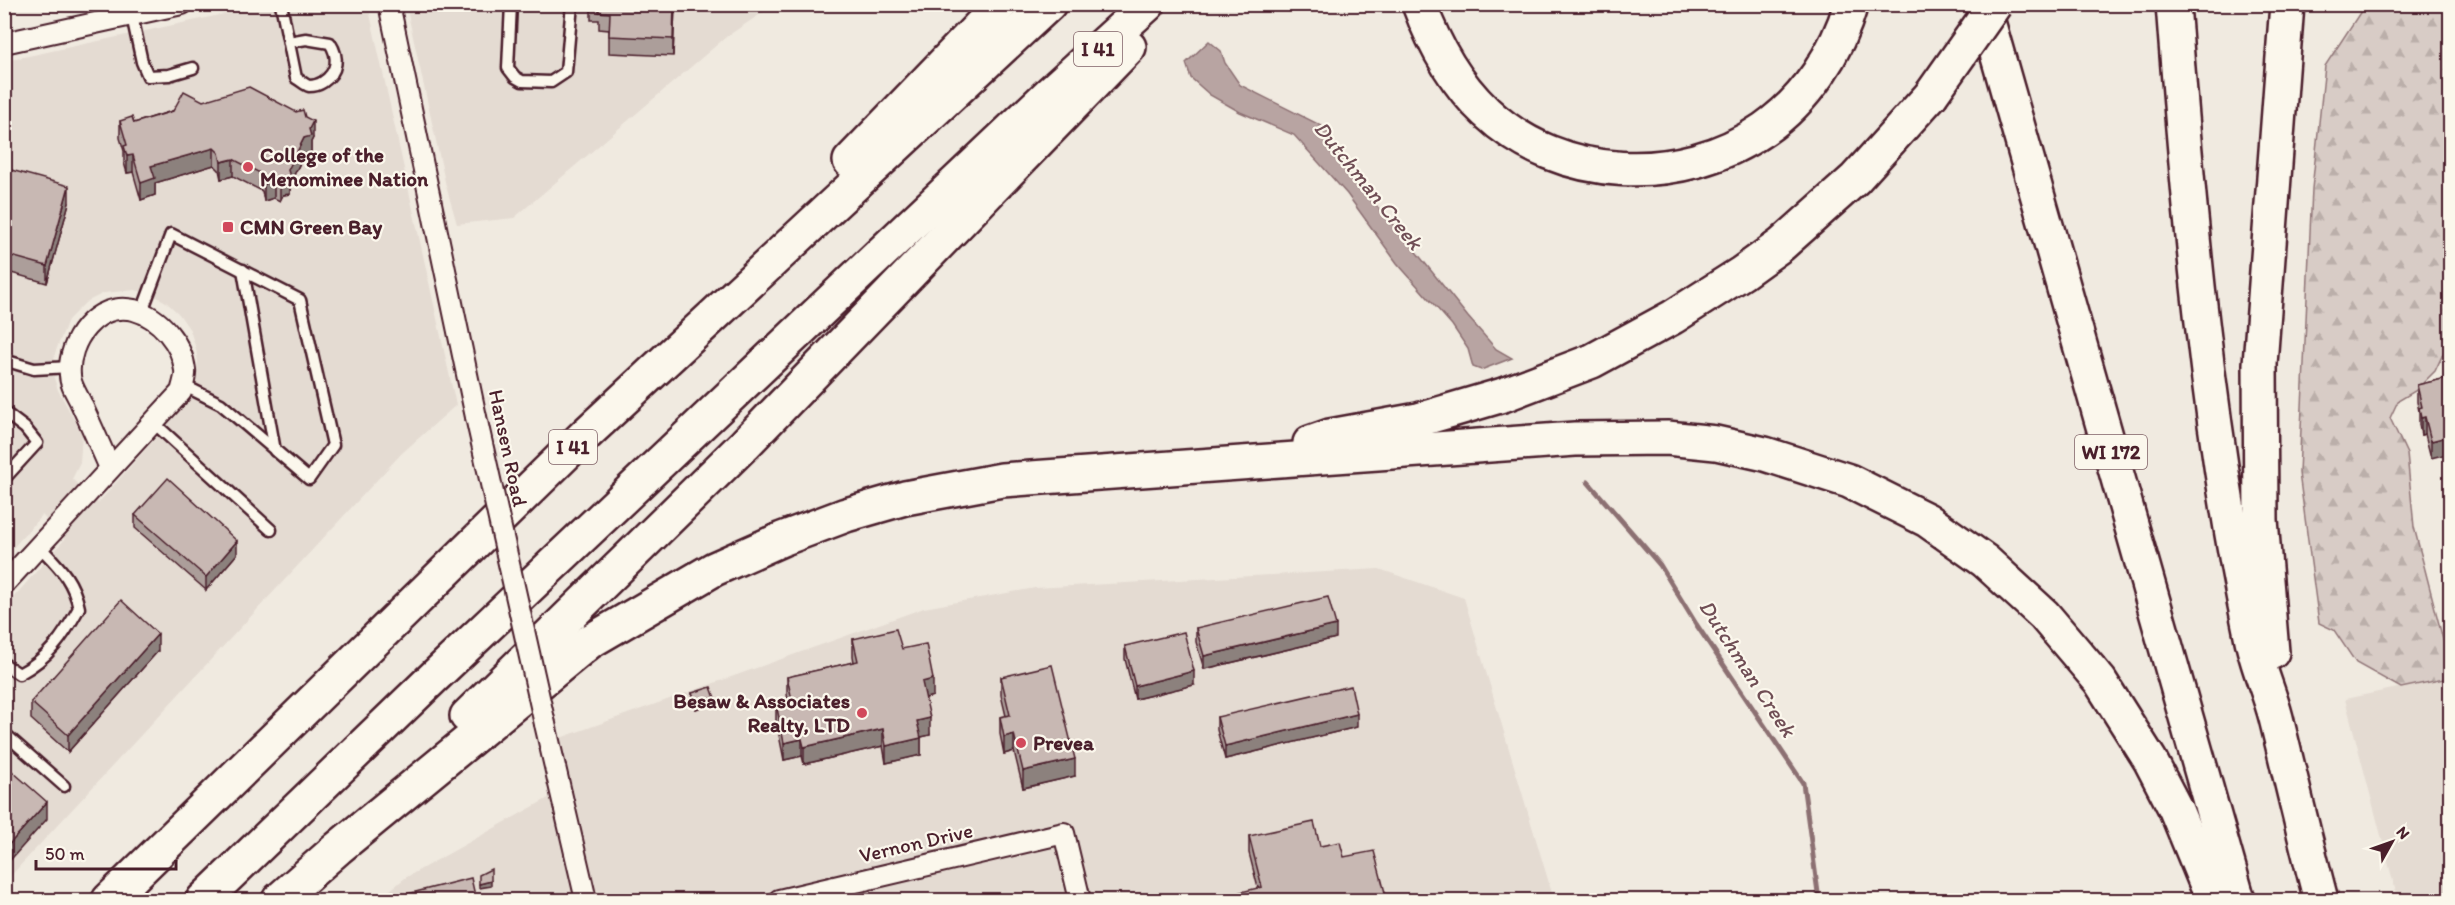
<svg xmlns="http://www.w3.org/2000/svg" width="2455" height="905" font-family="Itim,sans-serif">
<defs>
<pattern id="forest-firs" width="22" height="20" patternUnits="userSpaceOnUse" patternTransform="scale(1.5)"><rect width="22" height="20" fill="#d8ccc6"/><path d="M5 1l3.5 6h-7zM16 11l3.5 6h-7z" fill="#bbafaa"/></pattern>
</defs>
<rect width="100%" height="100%" fill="#f0eae0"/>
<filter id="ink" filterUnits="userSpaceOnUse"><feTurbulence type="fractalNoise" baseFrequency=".0167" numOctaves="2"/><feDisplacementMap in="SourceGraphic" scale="12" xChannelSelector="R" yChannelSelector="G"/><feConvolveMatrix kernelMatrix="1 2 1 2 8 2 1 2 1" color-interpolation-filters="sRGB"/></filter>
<g filter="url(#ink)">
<g fill="#e4dbd2" fill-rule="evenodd">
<path d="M 267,5 L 368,5 L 456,405 L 401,454 L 5,882 L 5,607 L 65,539 L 42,515 L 5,557 L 5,61 ZM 135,290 L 152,294 L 166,302 L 179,314 L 190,330 L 196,349 L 198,362 L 196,378 L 184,406 L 98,503 L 72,479 L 80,463 L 82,434 L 58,390 L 53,375 L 55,353 L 68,320 L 86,302 L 104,293 Z"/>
<polygon points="406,5 774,5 726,37 514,218 457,224 446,186"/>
<polygon points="1379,569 1464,598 1554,900 378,900 405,878 561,791 549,742 924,608 1035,588"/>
<polygon points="2450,677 2450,900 2398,900 2345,699"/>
</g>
<polygon fill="url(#forest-firs)" stroke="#917678" stroke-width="1.5" points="2365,5 2450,5 2450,339 2435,371 2415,391 2398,401 2390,418 2407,454 2414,527 2448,659 2449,678 2401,688 2356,663 2334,630 2319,623 2299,473 2312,189 2325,66"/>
<polygon fill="#b8a4a2" stroke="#8c6f72" stroke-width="1.5" points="1209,41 1221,51 1225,63 1240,85 1326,128 1345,166 1372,201 1401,233 1468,317 1496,349 1512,358 1481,370 1473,367 1468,349 1452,325 1397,263 1347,194 1294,135 1240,112 1210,95 1191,78 1186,63"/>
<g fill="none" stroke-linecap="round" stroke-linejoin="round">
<polyline stroke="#8c6f72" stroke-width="5" points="1588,482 1660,565 1696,624 1803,783 1819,900"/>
<g stroke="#4a1f2b" stroke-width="15">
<g id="service">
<path d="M 281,4 L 296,78 C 300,80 305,85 309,86 C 314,86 320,84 323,82 C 338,72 339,57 330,43 L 306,39 L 289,42"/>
<polyline points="511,4 508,68 515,77 522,81 551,82 566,72 572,4"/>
<polyline points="132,16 142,62 148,76 169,75 193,68"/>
<polyline points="243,270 275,451"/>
<polyline points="141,314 171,234 300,300 333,445 309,479 221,404 183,385"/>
<polyline points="4,360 34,369 70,367"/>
<polyline points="4,412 25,428 37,443 4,479"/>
<polyline points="153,422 271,530"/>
<path d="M 4,664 L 19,674 C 49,658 63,637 79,608 C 73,579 59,567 39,546"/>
<polyline points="4,733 64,786"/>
</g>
</g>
<g stroke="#4a1f2b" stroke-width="24">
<g id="minor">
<polyline points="389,4 476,417"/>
<polyline points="4,43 182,4"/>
<path d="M 4,584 L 181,392 C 183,385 186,376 185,370 C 182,344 160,317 134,310 C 96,301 67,342 70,375 C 70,384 76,393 80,401 C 90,423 100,445 110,468"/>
<polyline points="545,724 586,900"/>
<polyline points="779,900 1064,833 1080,900"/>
</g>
</g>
<g stroke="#4a1f2b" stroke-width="38">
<g id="motorway">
<path d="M 1419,4 C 1434,45 1454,82 1486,112 C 1560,182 1681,187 1764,129 C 1806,100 1837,53 1851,4"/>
<polyline points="1983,4 2238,900"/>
<path d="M 2173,4 C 2189,215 2208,428 2251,635 C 2256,664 2269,690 2276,718 C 2291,779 2305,840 2321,900"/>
<polyline points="850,161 1001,4"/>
<polyline points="1310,443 1330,436 1418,420 1503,395 1592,361 1673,317 1742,273 1781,245 1855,179 1931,95"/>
<polyline points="2272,652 2261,520 2260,364 2287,4"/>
<polyline points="467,716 745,444 1129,47"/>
<polyline points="109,900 584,436 1049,4"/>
<polyline points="203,900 434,677 1049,94 1148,4"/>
<polyline points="279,900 338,848 589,642 714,569 782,539 846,515 905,498 1002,480 1575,439 1667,438 1716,443 1765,454 1849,481 1927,520 1985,561 2044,615 2100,681 2150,760 2176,810 2213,900"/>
</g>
</g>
<use href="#service" stroke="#fbf7ec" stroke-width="10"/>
<use href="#minor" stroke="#fbf7ec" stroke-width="20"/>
<use href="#motorway" stroke="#fbf7ec" stroke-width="33"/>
<g stroke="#4a1f2b" stroke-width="24" stroke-linecap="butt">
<polyline id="minor-bridge" points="476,417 545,724"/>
</g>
<g stroke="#4a1f2b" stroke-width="38" stroke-linecap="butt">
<polyline id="motorway-bridge" points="1931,95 1995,4"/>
</g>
<use href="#minor-bridge" stroke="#fbf7ec" stroke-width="20"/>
<use href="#motorway-bridge" stroke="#fbf7ec" stroke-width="33"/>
</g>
<g fill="#ac9e9a" stroke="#4a1f2b" stroke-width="1.5">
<polygon points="591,4 675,4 673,56 609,53 609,30 599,29 599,20 591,20"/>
<polygon points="203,101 313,138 311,142 311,153 304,155 290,183 290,194 283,195 280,201 274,198 264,201 262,191 233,176 221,179 219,170 214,165 155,183 155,195 141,200 133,172 127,173 124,163 124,151 120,138 120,121 134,123"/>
<polygon points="4,168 69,203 47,283 4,271"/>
<polygon points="2451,377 2431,458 2425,434 2421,435 2419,425 2419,411 2417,402 2417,385"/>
<polygon points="135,515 237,554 206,590 135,528"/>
<polygon points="1196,628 1336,638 1204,669 1196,642"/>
<polygon points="853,639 902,649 933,696 925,698 930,735 921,737 921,755 886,763 883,746 804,764 802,756 784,760 776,720 776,703 788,700 787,694 787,677 854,662 853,656"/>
<polygon points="1125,646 1194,685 1135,699 1125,659"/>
<polygon points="158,651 68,752 31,719 31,702"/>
<polygon points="1001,677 1075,776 1023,788 1014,751 1004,754 1000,734 1000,717 1006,716 1001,695"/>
<polygon points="692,693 715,702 696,709 692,698"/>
<polygon points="1217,717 1357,727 1225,759 1217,730"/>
<polygon points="1249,836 1320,846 1344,857 1258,888 1249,853"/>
</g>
<g fill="#8c817d" stroke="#4a1f2b" stroke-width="1.5">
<polygon points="674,4 675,4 673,56 673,39"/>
<polygon points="313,121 313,138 311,142 311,153 304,155 290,183 290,194 283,195 280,201 280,184"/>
<polygon points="214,148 214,165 155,183 155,195 141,200 141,183 151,166"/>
<polygon points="133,155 133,172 127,173 127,156"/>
<polygon points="233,159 233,176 221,179 221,162"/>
<polygon points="274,181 274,198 264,201 264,184"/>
<polygon points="69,186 69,203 47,283 47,266"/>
<polygon points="2425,417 2425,434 2421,435 2421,418"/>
<polygon points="2451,436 2451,453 2431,458 2431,441"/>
<polygon points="237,541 237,554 206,590 206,577"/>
<polygon points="1336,625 1336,638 1204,669 1204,656"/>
<polygon points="158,634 158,651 68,752 68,735"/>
<polygon points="1194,671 1194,685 1135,699 1135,686"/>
<polygon points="933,679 933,696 922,699 922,682"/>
<polygon points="715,698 715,702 696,709 696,704"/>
<polygon points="1357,714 1357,727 1225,759 1225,746"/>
<polygon points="930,718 930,735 917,738 917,721"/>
<polygon points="883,729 883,746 804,764 804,747"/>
<polygon points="1014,734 1014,751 1004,754 1004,737"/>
<polygon points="921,738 921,755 886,763 886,746"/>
<polygon points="802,739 802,756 784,760 784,743"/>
<polygon points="1075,759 1075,776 1023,788 1023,771"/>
<polygon points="47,802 47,819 4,867 4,850"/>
<polygon points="491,881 491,886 479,888 479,884"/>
</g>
<g fill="#c8b8b3" stroke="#4a1f2b" stroke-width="1.5">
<polygon points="599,4 674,4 673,39 609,36 610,13 599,12"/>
<polygon points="249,87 296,112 303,110 305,117 313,121 309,129 311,136 304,138 288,170 290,177 283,178 280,184 274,181 264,184 262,174 233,159 221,162 219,153 214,148 151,166 155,178 141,183 133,155 127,156 124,146 127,145 120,121 132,117 134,123 173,111 184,91 203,101"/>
<polygon points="4,168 69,186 47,266 4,254"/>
<polygon points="2451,377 2451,436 2431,441 2425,417 2421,418 2419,408 2422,407 2417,385"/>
<polygon points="168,478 237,541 206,577 135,515"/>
<polygon points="1328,597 1336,625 1204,656 1196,628"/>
<polygon points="121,600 158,634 68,735 31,702"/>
<polygon points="896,629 902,649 926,644 933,679 922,682 930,718 917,721 921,738 886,746 883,729 804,747 802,739 784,743 776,703 792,700 787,677 858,661 853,639"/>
<polygon points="1184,632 1194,671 1135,686 1125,646"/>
<polygon points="1052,665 1075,759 1023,771 1014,734 1004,737 1000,717 1010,715 1001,677"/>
<polygon points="1351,686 1357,714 1225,746 1217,717"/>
<polygon points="711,687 715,698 696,704 692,693"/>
<polygon points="4,764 47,802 4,850"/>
<polygon points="1314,822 1320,846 1340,842 1344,857 1374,851 1387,900 1208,900 1262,887 1249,836"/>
<polygon points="491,869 491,881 479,884 479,875"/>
<polygon points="471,878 476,900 389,900 388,899"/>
</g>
</g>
<g fill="#d1495b" stroke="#fbf7ec" stroke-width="2">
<circle cx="248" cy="167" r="6"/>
<rect x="222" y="221" width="12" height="12" rx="3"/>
<circle cx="862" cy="713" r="6"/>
<circle cx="1021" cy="743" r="6"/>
</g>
<g text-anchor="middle" stroke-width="4.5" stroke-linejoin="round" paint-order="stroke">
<g fill="#fbf7ec" stroke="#7f6065" stroke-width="1.5">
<rect x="1074" y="32" width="48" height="34" rx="4.5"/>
<rect x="549" y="430" width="48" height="34" rx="4.5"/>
<rect x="2075" y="435" width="72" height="34" rx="4.5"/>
</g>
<g font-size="20" font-weight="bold" fill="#4a1f2b">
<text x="1098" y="56">I 41</text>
<text x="573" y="454">I 41</text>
<text x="2111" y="459">WI 172</text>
</g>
<g font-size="21" font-weight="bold" fill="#4a1f2b" stroke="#fbf7ec" text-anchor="start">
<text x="260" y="162">College of the<tspan x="260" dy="24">Menominee Nation</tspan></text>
<text x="240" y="234">CMN Green Bay</text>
<text x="850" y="708" text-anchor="end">Besaw &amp; Associates<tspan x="850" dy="24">Realty, LTD</tspan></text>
<text x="1033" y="750">Prevea</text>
</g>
<g font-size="21" fill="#4a1f2b" stroke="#fbf7ec">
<text transform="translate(508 448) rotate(78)" y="7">Hansen Road</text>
<text transform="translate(916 843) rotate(-13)" y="7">Vernon Drive</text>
</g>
<g font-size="22" font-style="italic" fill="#704e55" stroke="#fbf7ec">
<text transform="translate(1369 185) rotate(51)" y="8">Dutchman Creek</text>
<text transform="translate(1748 668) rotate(57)" y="8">Dutchman Creek</text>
</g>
</g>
<rect width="2455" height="905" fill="none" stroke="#fbf7ec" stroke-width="24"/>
<rect x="12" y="12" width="2431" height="881" fill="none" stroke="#4a1f2b" stroke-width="2" filter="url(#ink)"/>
<g transform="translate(2392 842) rotate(50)" stroke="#fbf7ec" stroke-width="4.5" paint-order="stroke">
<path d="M0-4.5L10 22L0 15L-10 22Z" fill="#4a1f2b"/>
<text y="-9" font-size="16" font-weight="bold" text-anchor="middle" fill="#4a1f2b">N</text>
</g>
<path d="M36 860v9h140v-9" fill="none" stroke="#4a1f2b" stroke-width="3"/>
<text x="45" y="860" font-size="18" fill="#4a1f2b" stroke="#fbf7ec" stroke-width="4.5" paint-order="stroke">50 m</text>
</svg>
